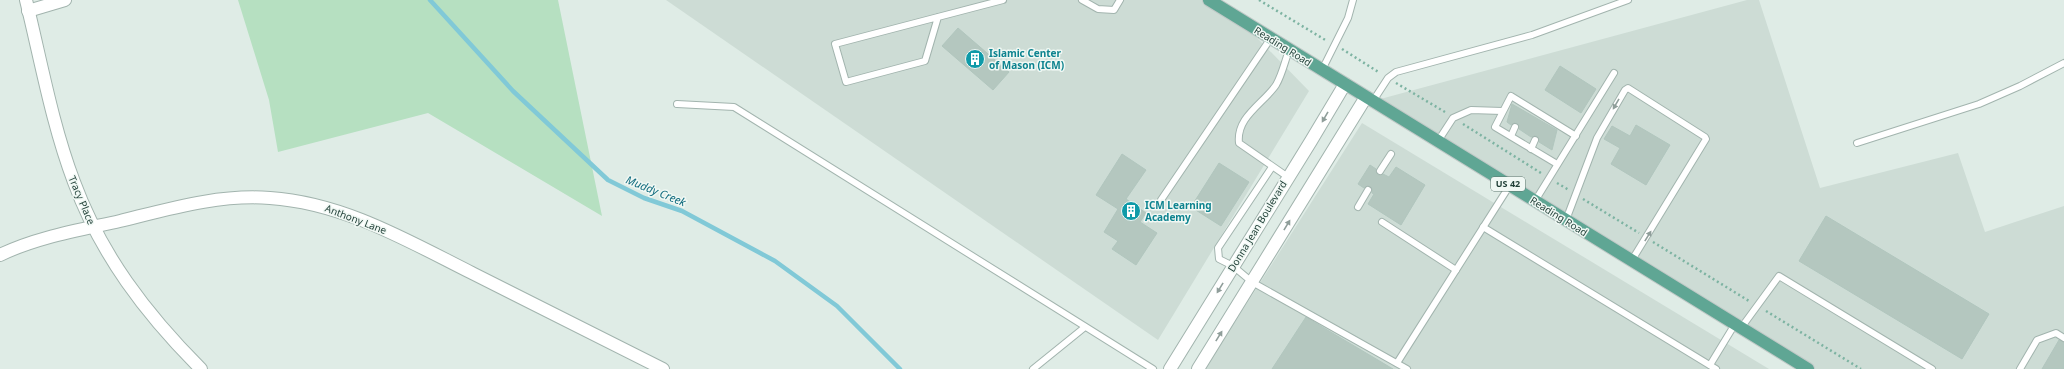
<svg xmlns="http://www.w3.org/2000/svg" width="2064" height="369" font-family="'Noto Sans',sans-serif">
<rect width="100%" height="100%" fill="#dfece6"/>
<g fill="#cddcd5">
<polygon points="666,0 1220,0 1309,91 1158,340"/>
<polygon points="1747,0 1759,0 1820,188 1958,153 1985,232 2064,206 2064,369 1808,369 1373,101"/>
<polygon points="1362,123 1769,369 1205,369"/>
</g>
<polygon fill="#b6e0c1" points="238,0 558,0 602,216 428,113 278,152 269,100"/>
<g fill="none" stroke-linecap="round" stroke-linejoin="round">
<polyline stroke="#81c9d7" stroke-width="4.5" points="430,0 513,91 608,180 644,198 682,211 775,261 837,306 900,369"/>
</g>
<g fill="#b4c7bf" stroke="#b1c6be">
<polygon points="958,28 1009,72 993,90 942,46"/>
<polygon points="1560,66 1596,89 1581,113 1545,90"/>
<polygon points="1512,104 1557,130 1552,150 1539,142 1537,136 1531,137 1519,129 1517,123 1511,125 1507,122"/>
<polygon points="1636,125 1670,145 1646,185 1611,164 1620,148 1604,139 1612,126 1630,136"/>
<polygon points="1122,154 1146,170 1126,199 1146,213 1140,222 1157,233 1136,265 1112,249 1118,241 1104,232 1118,209 1096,195"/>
<polygon points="1219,163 1249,182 1221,226 1191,207"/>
<polygon points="1370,165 1376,169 1378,175 1383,174 1389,177 1396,167 1425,185 1401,225 1368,204 1374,194 1372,193 1372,188 1368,186 1364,188 1358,184"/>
<polygon points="1826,216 1989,314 1962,359 1799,261"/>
<polygon points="1306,317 1324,328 1393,369 1272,369"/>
<polygon points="2059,340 2064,342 2064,369 2042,369"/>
</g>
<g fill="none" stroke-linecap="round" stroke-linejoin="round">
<g stroke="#a2b4ae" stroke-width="8">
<g id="lane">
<polyline points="1082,0 1098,9 1114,10 1120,0"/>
<polyline points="938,17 925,61 846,82 835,44 938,17 1003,0"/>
<polyline points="1322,70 1348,18 1353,0"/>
<polyline points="1373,101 1388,78 1396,72 1532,35 1628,0"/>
<polyline points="677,104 734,107 1153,369"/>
<polyline points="1511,136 1515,127"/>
<polyline points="1438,141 1453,118 1471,110 1502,111"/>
<polyline points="1857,143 1979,104 2020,86 2064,63"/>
<polyline points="1531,149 1535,140"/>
<polyline points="1557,164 1495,127 1511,96 1576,136"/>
<polyline points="1272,167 1218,248 1219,259 1233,266 1252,282 1407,369"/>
<polyline points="1380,171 1391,154"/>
<path d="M 1288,177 L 1239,143 C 1236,117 1263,104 1276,85 C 1282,75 1285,61 1289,50"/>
<polyline points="1161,200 1271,38"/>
<polyline points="1535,201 1614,73"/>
<polyline points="1358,207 1368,190"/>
<polyline points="1566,220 1597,138 1625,90 1628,88 1705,137 1706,139 1632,260"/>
<polyline points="1382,222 1456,270"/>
<polyline points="1483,227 1716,369"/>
<polyline points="1741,328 1779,276 1932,369"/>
<polyline points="1397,363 1510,185"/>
<polyline points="1710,365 1735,324"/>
<polyline points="1033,369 1085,327"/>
<polyline points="2020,369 2037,340 2056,333 2064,338"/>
</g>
</g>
<g stroke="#a2b4ae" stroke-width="14">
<g id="street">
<path d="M 26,0 C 41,61 52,124 74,182 C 101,255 146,314 201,369"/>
<polyline points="28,11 65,0"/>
<path d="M 0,255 C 37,237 80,230 120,221 C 169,209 219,194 270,198 C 344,203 408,241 472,273 C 536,305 600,337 663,369"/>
<polyline points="1170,369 1311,141 1345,84"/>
<polyline points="1198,369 1366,97"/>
</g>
</g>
<g stroke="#c0c9c7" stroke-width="14">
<polyline id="primary" points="1209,0 1808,369"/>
</g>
<g stroke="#7db3a2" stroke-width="2.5" stroke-dasharray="2 3" stroke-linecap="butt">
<polyline points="1259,0 1327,41"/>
<polyline points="1342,49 1380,73"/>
<polyline points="1396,83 1445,112"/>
<polyline points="1463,124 1541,173"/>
<polyline points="1557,183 1569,190"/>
<polyline points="1583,199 1639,233"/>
<polyline points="1653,242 1749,301"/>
<polyline points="1766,311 1861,369"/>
</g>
<use href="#lane" stroke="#fff" stroke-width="6"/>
<use href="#street" stroke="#fff" stroke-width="12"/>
<use href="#primary" stroke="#5fa694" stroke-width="12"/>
</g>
<defs><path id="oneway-solid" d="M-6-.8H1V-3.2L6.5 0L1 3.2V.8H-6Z"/></defs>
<g fill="#8f9e9a">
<use href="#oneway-solid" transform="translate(1616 104) rotate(120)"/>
<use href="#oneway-solid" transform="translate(1325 117) rotate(120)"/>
<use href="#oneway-solid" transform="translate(1287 225) rotate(-59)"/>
<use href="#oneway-solid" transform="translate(1648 236) rotate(-58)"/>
<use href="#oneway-solid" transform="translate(1220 288) rotate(121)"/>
<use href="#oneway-solid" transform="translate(1219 336) rotate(-58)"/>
</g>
<defs>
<g id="building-disc" transform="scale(1)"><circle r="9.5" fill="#0f9aa8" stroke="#f0f8f4"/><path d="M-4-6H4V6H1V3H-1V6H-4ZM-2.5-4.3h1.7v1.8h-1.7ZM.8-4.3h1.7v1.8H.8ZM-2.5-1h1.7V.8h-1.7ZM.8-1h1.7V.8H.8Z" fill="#fff"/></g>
</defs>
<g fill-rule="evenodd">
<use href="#building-disc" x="975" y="59"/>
<use href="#building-disc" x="1131" y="211"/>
</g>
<g text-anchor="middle" stroke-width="3" stroke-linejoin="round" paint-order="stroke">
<rect fill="#f0f8f4" stroke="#5e766f" stroke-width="1" x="1491" y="177" width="34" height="14" rx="3"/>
<g font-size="9" font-weight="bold" fill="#1f3e36">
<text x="1508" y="187">US 42</text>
</g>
<g font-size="10" fill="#1f3e36" stroke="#f0f8f4">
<text transform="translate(1283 46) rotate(32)" y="4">Reading Road</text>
<text transform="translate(82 200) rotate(67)" y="4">Tracy Place</text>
<text transform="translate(1559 216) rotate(32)" y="4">Reading Road</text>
<text transform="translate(356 219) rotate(21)" y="4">Anthony Lane</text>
<text transform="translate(1257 226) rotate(-59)" y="4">Donna Jean Boulevard</text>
</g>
<g font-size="10" font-weight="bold" fill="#0d838f" stroke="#f0f8f4" text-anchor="start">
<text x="989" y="57">Islamic Center<tspan x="989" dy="12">of Mason (ICM)</tspan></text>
<text x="1145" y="209">ICM Learning<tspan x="1145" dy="12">Academy</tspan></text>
</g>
<g font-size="11" font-style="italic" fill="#136d7f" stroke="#f0f8f4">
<text transform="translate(656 191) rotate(22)" y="4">Muddy Creek</text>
</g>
</g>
</svg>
